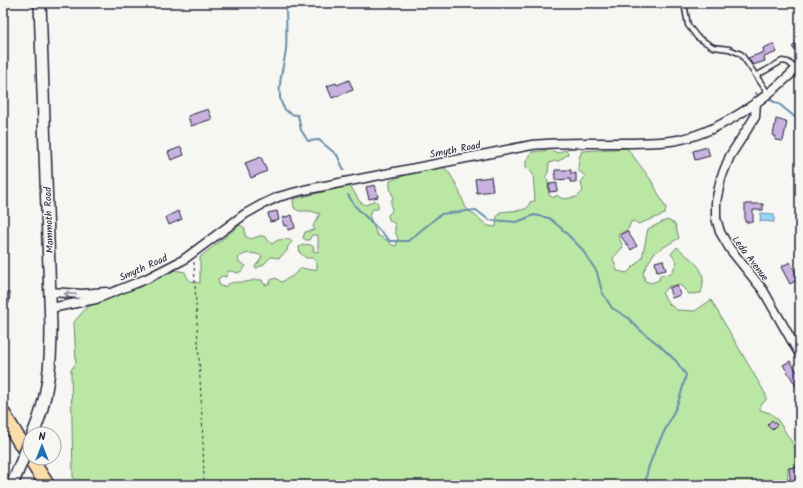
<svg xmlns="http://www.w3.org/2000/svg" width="803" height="488" font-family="Kalam,sans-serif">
<rect width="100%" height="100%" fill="#f6f6f2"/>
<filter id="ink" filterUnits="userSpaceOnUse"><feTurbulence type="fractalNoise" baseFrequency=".025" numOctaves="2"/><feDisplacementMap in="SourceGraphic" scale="8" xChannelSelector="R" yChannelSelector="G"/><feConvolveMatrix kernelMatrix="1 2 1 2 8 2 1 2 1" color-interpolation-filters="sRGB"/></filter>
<g filter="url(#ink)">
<path fill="#bbe7a4" stroke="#6e8470" d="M 627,148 L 651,180 L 666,208 L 665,214 L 638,224 L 634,221 L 631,222 L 628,229 L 618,235 L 623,247 L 613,258 L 617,271 L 627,273 L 642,258 L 648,229 L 667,220 L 675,224 L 679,238 L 654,253 L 643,272 L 645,281 L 651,283 L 659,280 L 660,275 L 671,274 L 677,262 L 671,254 L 677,247 C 693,262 709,268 701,293 L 689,294 L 680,285 L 669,286 L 662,293 L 669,304 L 677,310 L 695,311 L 711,300 L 766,395 L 766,400 L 760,406 L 760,410 L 770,413 L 777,419 L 797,450 L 800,466 L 788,468 L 787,485 L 710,485 L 710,483 L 700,481 L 698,485 L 78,485 L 73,477 L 71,370 L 76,363 L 74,322 L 87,307 L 174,270 L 185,272 C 188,281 191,282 200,283 L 200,257 L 240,225 L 245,228 L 245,236 L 251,239 L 259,236 L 264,236 L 272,244 L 278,240 L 289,239 L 292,242 L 288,246 L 287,251 L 279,258 L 271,257 L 263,265 L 256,268 L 255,266 L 259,262 L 262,256 C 253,252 245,252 238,258 L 239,262 L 246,266 L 243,270 L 238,273 L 231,271 L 227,272 L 226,277 L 222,276 L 218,279 L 220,286 L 225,287 C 231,280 238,283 246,282 C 252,281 255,279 262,280 L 263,283 L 266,285 L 270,283 L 271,280 L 276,278 L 281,282 L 291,277 L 302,268 L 310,270 L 317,269 L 317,264 L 313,258 L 306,258 L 300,253 L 299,247 C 305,244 308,243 314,247 L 313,251 L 318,252 L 318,235 L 312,235 L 309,240 L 306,240 L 303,238 L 305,232 L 315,230 L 313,226 L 320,214 L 311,211 L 299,211 L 294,208 L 293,199 L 345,187 L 351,187 L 360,202 L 366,205 L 375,200 L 378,204 L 378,209 L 373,209 L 369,215 L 377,235 L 388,241 L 392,245 L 396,246 L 398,238 L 395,232 L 395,224 L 389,220 L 388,215 L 392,211 L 391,202 L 393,197 L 390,188 L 390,181 L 396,178 L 441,166 L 448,171 L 456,184 L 466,208 L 488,226 L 496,227 L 497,217 L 500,212 C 505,211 524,211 527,208 C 529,206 529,205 530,202 L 535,201 L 533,174 L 526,167 L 526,161 L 532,152 L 550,150 L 558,153 L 564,150 L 567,151 L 568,154 L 559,161 L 555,161 L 549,163 L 548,173 L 545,177 L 548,181 L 549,195 L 554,198 L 556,195 L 563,199 L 577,197 L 583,191 L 581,183 L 585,176 L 578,170 L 579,158 L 582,151 Z"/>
<polygon fill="#95d6f6" stroke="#678eab" points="761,213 774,214 774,222 760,221"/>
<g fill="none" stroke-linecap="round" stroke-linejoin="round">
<g stroke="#678eab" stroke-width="2">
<path d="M 286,3 C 286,19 287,35 286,50 C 284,67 271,101 289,113 C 291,114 295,115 298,115 L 301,130 L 308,141 L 319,140 L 337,155 L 344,170"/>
<polyline points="755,93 757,94"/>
<polyline points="768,99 779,104 796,118 799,131 800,132"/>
<path d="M 348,195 L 355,206 L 390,241 L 408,241 L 441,214 L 476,210 L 489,220 L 504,221 L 517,222 L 534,215 L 549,218 L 561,228 L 581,248 L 597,272 L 602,292 L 612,308 L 627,317 L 640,330 L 659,345 L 676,361 L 686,375 C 683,385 681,397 676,407 C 666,431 647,459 645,485"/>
</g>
</g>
<g fill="#c9b1e0" stroke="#22223b">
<polygon points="800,39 800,55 792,47"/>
<polygon points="773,44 777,52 764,57 765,61 753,65 748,58 764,52 763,48"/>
<polygon points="349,80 353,90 332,98 327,86 336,83 337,85"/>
<polygon points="208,109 212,119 191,126 188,116"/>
<polygon points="776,119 787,122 783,141 775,140 776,136 773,136"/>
<polygon points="181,147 184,155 171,160 168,152"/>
<polygon points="707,147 710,156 695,160 693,151"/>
<polygon points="261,157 267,171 251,178 245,163"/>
<polygon points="555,170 571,170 571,174 576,173 576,182 570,182 570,179 555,180"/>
<polygon points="491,177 493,191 477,193 475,179"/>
<polygon points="557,183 557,191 549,192 549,184"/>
<polygon points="375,185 378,197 369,199 366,187"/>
<polygon points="745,204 763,204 763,210 753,210 753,222 745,222"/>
<polygon points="178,211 182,219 169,225 166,217"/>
<polygon points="277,211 279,220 270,222 268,213"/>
<polygon points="292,215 295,228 288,230 287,225 284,226 282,218"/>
<polygon points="627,231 637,246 631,250 620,235"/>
<polygon points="663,260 666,270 657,272 655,262"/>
<polygon points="790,262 799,279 790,284 781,267"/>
<polygon points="677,285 680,295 672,298 669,288"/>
<polygon points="3,293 10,293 9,303 3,303"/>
<polygon points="790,361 800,376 800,392 783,365"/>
<polygon points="772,420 777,425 772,430 767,425"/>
<polygon points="797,467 800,485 791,485 789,468"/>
</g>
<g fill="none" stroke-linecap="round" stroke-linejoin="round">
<g stroke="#22223b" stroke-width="7">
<g id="service">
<polyline points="684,3 688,25 697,37 713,47 729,49 741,54 768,93"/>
<polyline points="756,76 782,61 788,62 796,69"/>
</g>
</g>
<g stroke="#22223b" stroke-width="11">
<g id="minor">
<polyline points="756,102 755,117 730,156 721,178 716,202 716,218 720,232 730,249 763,290 800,355"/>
<polyline points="50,292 82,294 106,292"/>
<path d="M 51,308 L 96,299 L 146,279 L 183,260 L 245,214 L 263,204 L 278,197 L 304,190 L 532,145 C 578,140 625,146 671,141 C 717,135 768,98 800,65"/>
</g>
</g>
<g stroke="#22223b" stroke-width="14">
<path id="secondary" d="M 33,434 C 48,399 51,364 51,327 L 40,3"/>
</g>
<g stroke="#22223b" stroke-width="17">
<g id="motorway">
<polyline points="3,414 30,458"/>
<polyline points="30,458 47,485"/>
</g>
</g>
<path stroke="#22223b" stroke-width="1" stroke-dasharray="3 3" stroke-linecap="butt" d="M 194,262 C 197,336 203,410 204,485"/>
<use href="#service" stroke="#f6f6f2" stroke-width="4"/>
<use href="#minor" stroke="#f6f6f2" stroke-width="8"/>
<use href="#secondary" stroke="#f6f6f2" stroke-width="11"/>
<use href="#motorway" stroke="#faddab" stroke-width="14"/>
<g stroke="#22223b" stroke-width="14" stroke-linecap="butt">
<polyline id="secondary-bridge" points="12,485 30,441"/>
</g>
<use href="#secondary-bridge" stroke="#f6f6f2" stroke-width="11"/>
</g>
<defs><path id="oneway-shaft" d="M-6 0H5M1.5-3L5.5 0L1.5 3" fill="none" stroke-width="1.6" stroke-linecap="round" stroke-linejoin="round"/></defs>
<use stroke="#9797a0" href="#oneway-shaft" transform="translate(70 294) rotate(-176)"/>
</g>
<g text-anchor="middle" stroke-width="3" stroke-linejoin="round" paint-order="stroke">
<g font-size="10" fill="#22223b" stroke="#f6f6f2">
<text transform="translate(455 149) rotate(-11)" y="4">Smyth Road</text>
<text transform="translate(48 220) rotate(-92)" y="4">Mammoth Road</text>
<text transform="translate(751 258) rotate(53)" y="4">Leda Avenue</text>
<text transform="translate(143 267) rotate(-24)" y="4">Smyth Road</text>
</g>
</g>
<rect width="803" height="488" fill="none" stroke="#f6f6f2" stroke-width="16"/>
<rect x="8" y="8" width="787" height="472" fill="none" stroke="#22223b" stroke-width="1.5" filter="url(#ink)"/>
<g transform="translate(42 446)"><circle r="19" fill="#f6f6f2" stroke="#a1a1a9"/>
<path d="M0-3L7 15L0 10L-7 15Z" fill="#1f6fb2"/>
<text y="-6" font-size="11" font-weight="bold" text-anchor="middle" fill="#22223b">N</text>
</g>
</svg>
